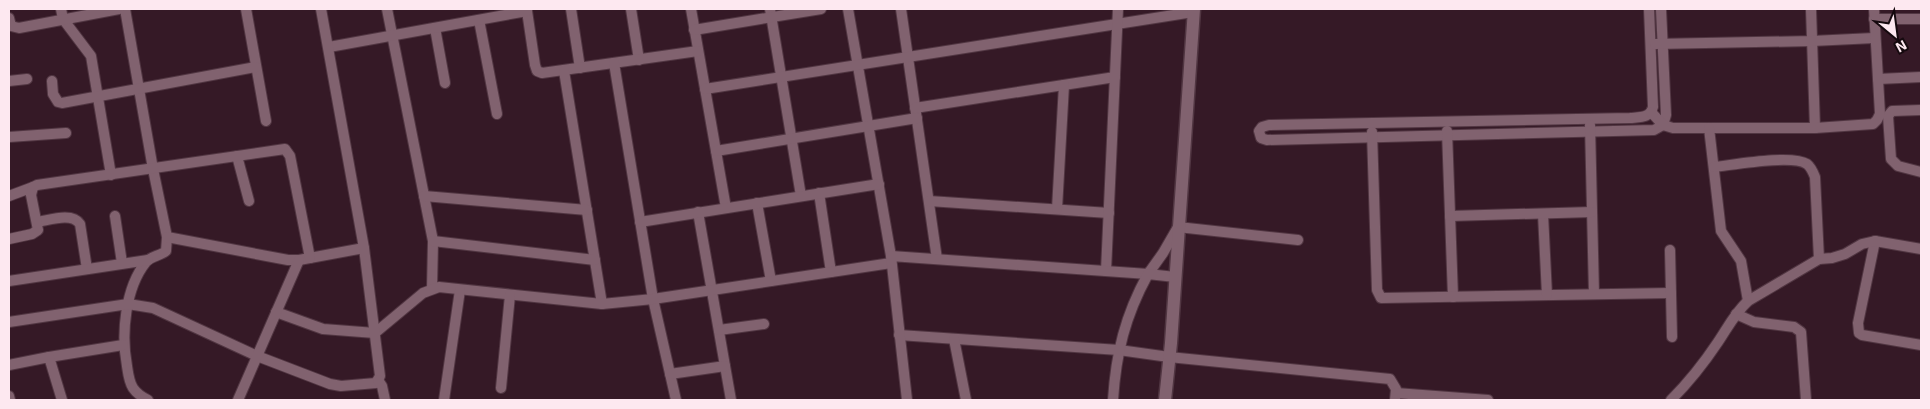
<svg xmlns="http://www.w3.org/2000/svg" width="1930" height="409" font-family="'Exo 2',sans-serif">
<rect width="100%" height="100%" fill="#351926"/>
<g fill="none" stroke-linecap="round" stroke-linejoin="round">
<g stroke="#513642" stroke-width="12">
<g id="minor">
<polyline points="61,9 63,19 91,56 111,175"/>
<path d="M 125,9 L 153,169 L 167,237 L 166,251 C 160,256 151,256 146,262 C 125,288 121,334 127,366 C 128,373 129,382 133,388 C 137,394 142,397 148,400"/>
<polyline points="246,9 266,121"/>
<polyline points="387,9 433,241 432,289"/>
<polyline points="571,9 580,68"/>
<polyline points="631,9 639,60"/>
<polyline points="691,9 726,208"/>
<polyline points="770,9 801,196"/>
<polyline points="848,9 891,256"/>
<polyline points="901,9 937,259"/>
<path d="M 1649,9 L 1653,107 C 1650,118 1641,117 1630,118 L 1269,125 L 1262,127 L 1259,131 L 1261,138 L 1267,140 L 1654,130 L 1663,125 L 1666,115 L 1661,9"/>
<polyline points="1811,9 1815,128"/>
<polyline points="527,11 535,65 537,71 542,73 698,51"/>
<polyline points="9,18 11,26 19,28 119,9"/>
<polyline points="1874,19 1921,19"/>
<polyline points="479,20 497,114"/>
<polyline points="435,28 445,83"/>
<polyline points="694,30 821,9"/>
<polyline points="1655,44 1812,41 1874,38"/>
<polyline points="329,47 527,11 526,9"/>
<polyline points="614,63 653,299 676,400"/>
<polyline points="564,71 602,304"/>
<polyline points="1878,79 1921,77"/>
<polyline points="9,81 27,79"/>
<polyline points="52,81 53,94 58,102 62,103 256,67"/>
<polyline points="705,89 1193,12"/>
<polyline points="915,108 1115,77"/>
<polyline points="1921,110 1892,111 1888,116 1891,159 1898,166 1921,172"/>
<polyline points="1651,112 1663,125 1673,128 1815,128 1873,124 1877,120 1880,114 1874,9"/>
<polyline points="1590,125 1594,294"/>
<polyline points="1709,128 1721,231 1741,261 1748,301"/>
<polyline points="1447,131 1453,297"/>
<polyline points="1372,132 1377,290 1381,298 1671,293"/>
<polyline points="9,137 66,133"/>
<polyline points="716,151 917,118"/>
<polyline points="237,156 249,201"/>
<path d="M 1714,167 C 1733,165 1792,154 1807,164 C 1811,167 1813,172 1815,177 L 1819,259"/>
<polyline points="819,193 831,272"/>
<polyline points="9,196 33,187"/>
<polyline points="424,196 587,210"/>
<polyline points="929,201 1109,213"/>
<polyline points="757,203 771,281"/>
<polyline points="1057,209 1064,85"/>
<polyline points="698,212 731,400"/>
<polyline points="1543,214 1547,295"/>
<polyline points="115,216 122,263"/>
<polyline points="1450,216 1592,212"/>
<path d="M 37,222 C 50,220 72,212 80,224 L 87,269"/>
<polyline points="640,222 879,184"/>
<polyline points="167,237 288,260 299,260 364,248"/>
<polyline points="9,239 32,234 38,230 31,195 33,187 37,185 285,149 290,156 310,258"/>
<polyline points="433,241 595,260"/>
<polyline points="1875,241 1858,323 1859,333 1862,335 1921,345"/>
<polyline points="1670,250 1672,337"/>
<polyline points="1106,271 1118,9"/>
<polyline points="9,281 148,260"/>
<polyline points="276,312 323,329 375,333 423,293 439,287 602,304 653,299 891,263"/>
<polyline points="1736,314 1754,322 1794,327 1801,332 1806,400"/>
<polyline points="9,322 128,304 153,308 257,356 330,384 341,386 376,383 380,376 364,248 321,9"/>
<polyline points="719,330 764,324"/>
<polyline points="899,335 1119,350 1169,357 1390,379 1396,389 1395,400"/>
<polyline points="954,339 966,400"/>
<polyline points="49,357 123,345"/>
<polyline points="9,365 49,357 62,400"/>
<polyline points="670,374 725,366"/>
<polyline points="378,380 382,386 385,400"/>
<polyline points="501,388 510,295"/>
<polyline points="1396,393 1488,400"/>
<polyline points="9,396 10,400"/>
<polyline points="238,400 299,260"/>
<polyline points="444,400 460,290"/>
<polyline points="907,400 891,256 1148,274 1163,253 1178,227 1298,240"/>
<path d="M 1113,400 C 1116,353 1125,316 1148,274 L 1175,277"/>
<path d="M 1671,400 C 1689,382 1704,363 1718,342 C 1728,327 1735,313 1748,301 L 1819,259 L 1832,258 L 1845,254 L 1862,244 L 1875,241 L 1921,249"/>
</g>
</g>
<g stroke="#513642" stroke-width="15">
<polyline id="tertiary" points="1165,400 1171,343 1194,9"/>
</g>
<use href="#minor" stroke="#81626f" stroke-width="10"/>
<use href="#tertiary" stroke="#81626f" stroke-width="12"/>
</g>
<rect width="1930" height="409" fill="none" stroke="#fde8f0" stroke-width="20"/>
<g transform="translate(1895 35) rotate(151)" stroke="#15090e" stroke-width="4" paint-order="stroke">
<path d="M0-4L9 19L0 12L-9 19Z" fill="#fde8f0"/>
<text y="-8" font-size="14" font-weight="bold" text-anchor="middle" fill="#fde8f0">N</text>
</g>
</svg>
